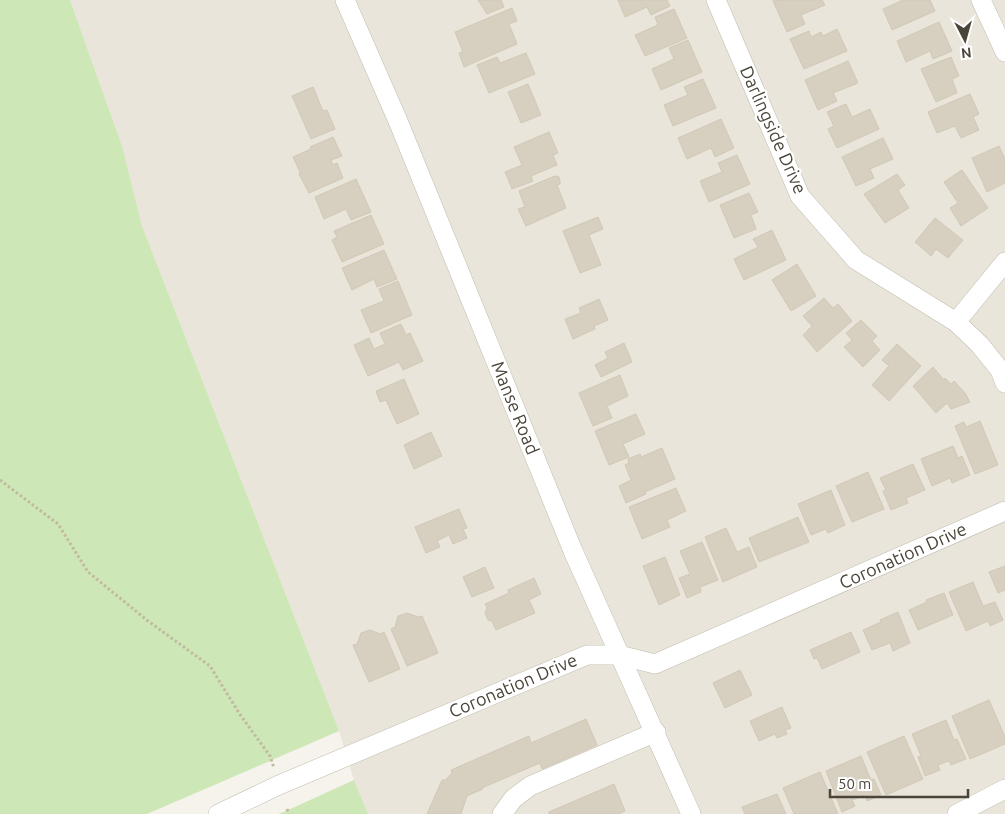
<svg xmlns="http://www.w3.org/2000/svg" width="1005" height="814" font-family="Ubuntu,sans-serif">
<rect width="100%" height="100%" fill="#f5f3ec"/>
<polygon fill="#e9e5da" points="70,0 1005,0 1005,814 368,814 354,780 339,731 142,226 123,149"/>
<g fill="#cde7b6">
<polygon points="0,0 70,0 123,149 142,226 339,731 147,814 0,814"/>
<polygon points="354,780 368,814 278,814 286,811"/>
</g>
<g fill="#d7d0c1" stroke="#d1c8b5">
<polygon points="478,0 501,0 504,7 487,14"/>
<polygon points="618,0 667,0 670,6 651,15 647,7 625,17"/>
<polygon points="774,0 822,0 825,5 801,15 805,24 787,32 773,1"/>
<polygon points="903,0 930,0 935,11 892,30 883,9"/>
<polygon points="512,8 517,21 509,24 517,44 464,67 459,53 463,52 455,32"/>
<polygon points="674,9 687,38 645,56 635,35 658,25 655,17"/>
<polygon points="939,22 952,51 933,59 930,51 906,62 897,41"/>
<polygon points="837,29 847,51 804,69 790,39 809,31 811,37 821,32 823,36"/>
<polygon points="688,40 702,72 661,90 652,69 674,59 669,48"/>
<polygon points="526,53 535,74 489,93 477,65 497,57 500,63"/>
<polygon points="951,57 959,76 952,79 957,93 936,102 921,69"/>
<polygon points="848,61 858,83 833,93 837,101 818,110 805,80"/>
<polygon points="703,79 716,108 673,126 664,105 688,95 684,87"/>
<polygon points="528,84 541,115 521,123 508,92"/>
<polygon points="313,87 323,111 327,110 335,129 311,139 292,96"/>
<polygon points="970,94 979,114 973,117 979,130 961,138 955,126 937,133 928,112"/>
<polygon points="846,104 852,117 870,109 879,129 837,148 828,129 834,126 827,112"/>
<polygon points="721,119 734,148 715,157 711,148 687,159 678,138"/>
<polygon points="549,132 558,153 553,155 557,165 531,176 533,181 512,189 505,172 522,165 514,147"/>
<polygon points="333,137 342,156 331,160 333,165 337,163 343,178 309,193 299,174 300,172 293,157 311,149 310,147"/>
<polygon points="883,138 893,159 870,169 874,178 856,186 842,157"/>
<polygon points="999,146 1005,159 1005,183 987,192 972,158"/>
<polygon points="737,155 750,184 709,202 700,181 722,172 718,163"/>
<polygon points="962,170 988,208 961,226 950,208 958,203 944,182"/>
<polygon points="897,174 905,185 898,190 909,208 885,223 864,194"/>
<polygon points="555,176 559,177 560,181 560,184 557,185 566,208 526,226 518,209 525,207 519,191"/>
<polygon points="356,179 371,212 351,220 346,209 324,219 315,197"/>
<polygon points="749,193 758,212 751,215 756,229 734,238 720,205"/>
<polygon points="371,215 384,244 342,262 332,240 337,237 334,231"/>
<polygon points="598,217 603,229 589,235 601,265 580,273 563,231"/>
<polygon points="935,218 963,240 948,258 936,249 931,256 915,242"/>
<polygon points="772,230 786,260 744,280 734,259 758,247 753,239"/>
<polygon points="384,250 397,279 377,287 374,279 352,290 342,268"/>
<polygon points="797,264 816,296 791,311 772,280"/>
<polygon points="398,281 412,315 371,333 361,310 384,301 379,289"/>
<polygon points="824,298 833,308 838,304 852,321 817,352 803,335 812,326 803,316"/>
<polygon points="599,299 608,320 594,326 595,329 573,339 565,319 581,313 579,308"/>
<polygon points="861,320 877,336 872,341 880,350 863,367 844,347 852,340 846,333"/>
<polygon points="401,324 406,335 410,333 423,361 403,370 399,362 368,376 354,345 369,338 374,349 385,344 380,333"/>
<polygon points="624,343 632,362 601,377 595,365 608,358 605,352"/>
<polygon points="897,344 921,366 889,401 872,385 889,366 882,360"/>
<polygon points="933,367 944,380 945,378 951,384 954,381 965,393 970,402 951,409 947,403 936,413 913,386"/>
<polygon points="620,375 628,396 607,406 612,418 593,426 579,393"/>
<polygon points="404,379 419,414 397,424 386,400 380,402 376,391"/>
<polygon points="636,414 645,434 623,444 629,457 609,465 595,431"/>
<polygon points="980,421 998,465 975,474 955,426 964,422 966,427"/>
<polygon points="431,432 442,456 414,469 404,445"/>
<polygon points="953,446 958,458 962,456 970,475 952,483 950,478 932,486 921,459"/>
<polygon points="662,448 675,479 645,492 646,494 626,503 619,486 631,480 625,465 629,463 628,459 640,454 641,457"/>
<polygon points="913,464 925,490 906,498 908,503 891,510 883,491 886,490 880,478"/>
<polygon points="868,472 884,509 852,522 836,486"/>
<polygon points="676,488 686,511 667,520 670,527 642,539 629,507"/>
<polygon points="831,490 845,525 828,533 826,529 811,535 798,504"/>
<polygon points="459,509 467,528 463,529 467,538 453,544 449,535 437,541 440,547 426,553 415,527"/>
<polygon points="798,517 809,542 759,562 749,538"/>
<polygon points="726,528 737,552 749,547 757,567 723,582 705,537"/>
<polygon points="702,542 718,580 700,587 701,592 687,598 679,578 690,574 680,551"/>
<polygon points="665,557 680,595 659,605 643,566"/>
<polygon points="1005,566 1005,590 998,593 989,572"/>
<polygon points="485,567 494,588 472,597 463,577"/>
<polygon points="534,578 541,594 529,600 535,613 496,630 492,621 488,620 485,613 487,608 485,604 509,593 508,590"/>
<polygon points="973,582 983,606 995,602 1003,620 990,626 988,621 966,631 949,592"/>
<polygon points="944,593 953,615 918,630 909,610 927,602 926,600"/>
<polygon points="898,612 910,643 893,651 890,643 872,650 863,630 881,622 880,620"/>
<polygon points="407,613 418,617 422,616 438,653 407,666 391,629 395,627 398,616"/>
<polygon points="370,630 380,634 384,632 400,669 369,682 353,645 357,644 361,633"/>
<polygon points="851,632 860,652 822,669 817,658 814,659 810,650"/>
<polygon points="740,670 752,695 725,708 713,683"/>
<polygon points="989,700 1005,737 1005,744 970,759 952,716"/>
<polygon points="782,707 791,728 785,730 787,734 777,738 775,734 759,741 750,721"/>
<polygon points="586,719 597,745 542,769 540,763 482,788 483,789 467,796 461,814 427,814 442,780 445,780 452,773 451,770 529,736 531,743"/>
<polygon points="946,720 954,740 957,739 966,759 951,765 949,761 938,765 940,770 925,776 918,757 921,756 912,734"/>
<polygon points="904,736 923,779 886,795 867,752"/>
<polygon points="861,756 871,780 874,779 881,795 867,801 865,795 852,800 855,806 842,812 826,771"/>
<polygon points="820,772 838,814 794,814 783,788"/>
<polygon points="614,784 625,811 618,814 549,814 549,812"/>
<polygon points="777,794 786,814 745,814 742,807"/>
</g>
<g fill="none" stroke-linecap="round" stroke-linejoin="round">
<g stroke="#c1bcae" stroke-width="20">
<g id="minor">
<polyline points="345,0 398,121 573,551 691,814"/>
<polyline points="716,0 800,196 856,260 956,322 980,345 1000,370 1005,383"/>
<polyline points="981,0 1005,52"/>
<polyline points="956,322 1005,262"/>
<polyline points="218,814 279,785 587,655 619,655 655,664 1005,511"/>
<polyline points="502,814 513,799 530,786 656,732"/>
<polyline points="957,814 1005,789"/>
</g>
</g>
<g stroke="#c2b9a0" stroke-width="3" stroke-dasharray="2.5 2.5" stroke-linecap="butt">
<polyline points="0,480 58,524 88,572 148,621 210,666 239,713 270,756 274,768"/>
<polyline points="287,809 289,814"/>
</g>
<use href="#minor" stroke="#fff" stroke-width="19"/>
</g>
<g text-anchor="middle" stroke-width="4.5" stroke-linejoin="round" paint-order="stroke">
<g font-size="18" fill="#4a4539" stroke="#fff">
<text transform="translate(773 130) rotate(66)" y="6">Darlingside Drive</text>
<text transform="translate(515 408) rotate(68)" y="6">Manse Road</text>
<text transform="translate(903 556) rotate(-24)" y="6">Coronation Drive</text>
<text transform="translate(513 686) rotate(-23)" y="6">Coronation Drive</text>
</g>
</g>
<g transform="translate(965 40) rotate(174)" stroke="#ffffff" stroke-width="4" paint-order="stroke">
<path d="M0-4L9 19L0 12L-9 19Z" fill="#4a4539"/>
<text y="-8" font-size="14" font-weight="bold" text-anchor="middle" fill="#4a4539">N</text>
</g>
<path d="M830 789v8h138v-8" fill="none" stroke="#4a4539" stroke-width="2.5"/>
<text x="838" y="789" font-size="15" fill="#4a4539" stroke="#ffffff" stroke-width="4" paint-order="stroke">50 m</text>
</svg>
